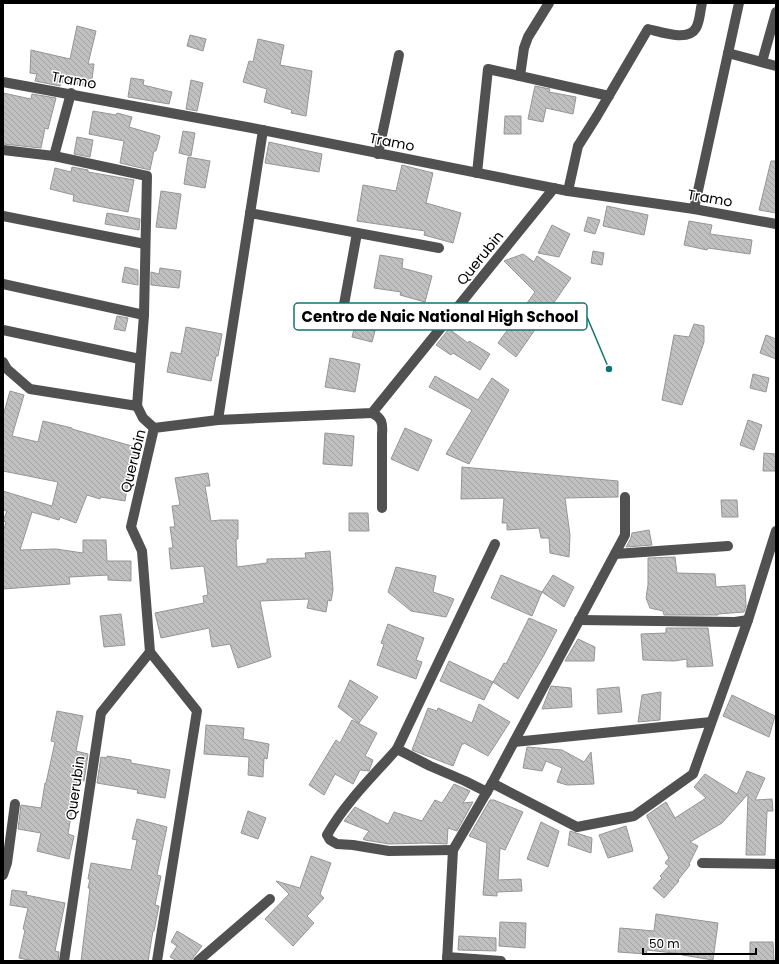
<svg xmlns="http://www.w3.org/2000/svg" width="779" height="964" font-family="Poppins,sans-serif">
<defs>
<pattern id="building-back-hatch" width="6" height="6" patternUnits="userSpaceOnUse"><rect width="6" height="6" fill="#c0c0c0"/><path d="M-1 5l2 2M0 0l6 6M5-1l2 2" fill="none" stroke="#a3a3a3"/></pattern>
</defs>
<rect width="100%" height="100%" fill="#fff"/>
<g fill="url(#building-back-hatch)" stroke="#959595">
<polygon points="77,26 96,31 88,64 94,64 91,86 61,82 60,86 35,81 37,74 30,73 31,50 70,59"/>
<polygon points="190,35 206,39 203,51 187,46"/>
<polygon points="258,39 284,45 280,65 312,71 306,116 291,113 292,110 264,102 267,89 243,82 249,61 253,62"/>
<polygon points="131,78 144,80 143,85 172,92 169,104 128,97"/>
<polygon points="191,80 203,83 197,111 186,109"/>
<polygon points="535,86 550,89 549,92 576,97 573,114 546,108 543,122 528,119"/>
<polygon points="3,93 31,99 32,94 56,98 48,129 45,128 41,148 3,144"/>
<polygon points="93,111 116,115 117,113 132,117 129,127 160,136 156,151 154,151 150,170 120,163 124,141 89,134"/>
<polygon points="505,116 521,116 521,134 504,134"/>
<polygon points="183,131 195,133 191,156 179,153"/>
<polygon points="77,137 93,140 90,157 74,154"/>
<polygon points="269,142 322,154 319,172 265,163"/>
<polygon points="188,157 210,161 205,188 184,184"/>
<polygon points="771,161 776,161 776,213 759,210"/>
<polygon points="402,165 433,173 426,203 461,213 453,243 424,235 425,231 357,221 363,185 396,191"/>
<polygon points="72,167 88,170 88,172 134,180 128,212 73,201 74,195 50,189 55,168 71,172"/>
<polygon points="161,191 181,194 176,229 156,227"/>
<polygon points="607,206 648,215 644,235 603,226"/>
<polygon points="107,213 140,219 139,230 105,224"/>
<polygon points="588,217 600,220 595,234 584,231"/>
<polygon points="689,221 712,225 710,234 752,240 750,254 708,248 707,250 684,245"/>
<polygon points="552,225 570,234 559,257 538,253"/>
<polygon points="593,251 604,253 602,265 591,263"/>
<polygon points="523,254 534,262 537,256 571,278 516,357 498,343 535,292 504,261"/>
<polygon points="380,255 403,259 402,268 432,276 425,302 400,295 401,292 374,288"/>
<polygon points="125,267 138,270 138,285 122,282"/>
<polygon points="160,268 181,271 179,288 151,285 151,272 159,274"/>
<polygon points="117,316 128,318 125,331 114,329"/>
<polygon points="357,317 377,323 372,342 352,337"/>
<polygon points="694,324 704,326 704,342 682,405 662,400 674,335 689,337"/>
<polygon points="186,327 222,334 218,356 216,356 211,381 167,372 171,352 181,354"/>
<polygon points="449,329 468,343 469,341 490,354 480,370 453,353 451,355 436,345"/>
<polygon points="766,335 776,339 776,359 760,353"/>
<polygon points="330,358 360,364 355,392 325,387"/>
<polygon points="753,374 769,378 766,392 750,388"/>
<polygon points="435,376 478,400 492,378 509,390 469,464 446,454 472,410 429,387"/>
<polygon points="10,391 24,395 12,436 38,442 43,421 72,428 72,429 139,448 130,471 125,501 101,497 100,499 87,495 76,523 60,517 59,520 32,512 20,550 56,549 83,553 83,540 106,540 107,561 131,561 131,581 108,580 108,575 69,577 70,584 3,589 3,532 6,522 3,521 7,511 3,510 3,491 52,506 58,482 3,471 4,454 3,454 3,416"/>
<polygon points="748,420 762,425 754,450 740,445"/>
<polygon points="405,428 432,440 418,471 391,459"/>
<polygon points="325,433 354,436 352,466 323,464"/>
<polygon points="764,453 776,454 775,471 763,471"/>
<polygon points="462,467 618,481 618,497 565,498 570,535 569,557 550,553 549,538 541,538 539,528 507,530 507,523 502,523 504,498 461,499"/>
<polygon points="208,473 210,486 205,486 211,521 220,520 238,520 238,539 236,539 237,567 267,563 267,559 306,558 305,553 330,551 333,590 331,601 328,600 326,612 307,608 309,599 260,601 271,657 238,668 230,644 212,647 209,628 161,638 155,613 204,603 203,596 208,595 204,566 171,569 169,548 173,548 170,527 175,527 172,506 180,505 175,478"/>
<polygon points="721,500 737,500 738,517 722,517"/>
<polygon points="349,513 368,513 369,531 349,531"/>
<polygon points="649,530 652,545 626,547 631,538 632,533"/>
<polygon points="675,557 677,573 715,574 716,587 745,585 746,606 744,612 718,614 718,615 664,615 663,611 650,608 646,598 648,585 648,558"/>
<polygon points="396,567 436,576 433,592 454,599 446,617 411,611 388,592"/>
<polygon points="501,575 542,592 532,616 491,598"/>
<polygon points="553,575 574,587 564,607 542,592"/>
<polygon points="121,614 125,645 104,647 100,616"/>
<polygon points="529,618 557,630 544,655 518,699 493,682 504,663 506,664"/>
<polygon points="388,624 424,638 416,660 422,662 416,679 377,665 384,644 381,643"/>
<polygon points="666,628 708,628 713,666 687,667 687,659 674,661 643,660 641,634 666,633"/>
<polygon points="578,639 595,647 594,661 565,661"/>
<polygon points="449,661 493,682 484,700 440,681"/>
<polygon points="350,680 378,697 359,723 338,707"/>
<polygon points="551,686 571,688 572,707 542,709"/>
<polygon points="619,687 622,712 598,714 597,689"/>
<polygon points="661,692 660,720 638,722 642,695"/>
<polygon points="732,695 775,716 769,737 723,716"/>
<polygon points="479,704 510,722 488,756 464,743 464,744 462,744 453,766 412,750 428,708 437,711 438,708 472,723"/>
<polygon points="57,711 83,716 76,751 88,754 84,781 77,780 68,834 74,836 69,859 37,851 41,833 18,829 21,805 41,808 45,783 46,783 55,742 51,741"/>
<polygon points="352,720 377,733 365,756 373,760 369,771 360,770 353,784 335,774 324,795 309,785 336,740 340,743"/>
<polygon points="206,725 244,728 243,739 269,744 267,759 264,758 263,777 248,775 249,757 204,754"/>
<polygon points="527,747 562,750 584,762 591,752 594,784 567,785 557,782 562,768 546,761 542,771 523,768"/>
<polygon points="107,756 131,760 131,763 170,770 165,798 137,793 138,790 97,783 101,757 107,758"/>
<polygon points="747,771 765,778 755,800 772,799 773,811 767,811 765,855 746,855 748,794 722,823 690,842 698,846 689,864 690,865 678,880 679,881 664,898 653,888 662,878 660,876 669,866 665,863 669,858 647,817 647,815 666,802 675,818 706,798 694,787 705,774 737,794"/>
<polygon points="454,784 470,791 463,803 473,802 457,831 448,828 447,844 426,843 389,844 365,840 363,839 369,831 344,821 355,807 388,824 394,812 422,821 435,800 442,803"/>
<polygon points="490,800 494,800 523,812 505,850 500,848 498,880 521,879 522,891 497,892 497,896 483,895 487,843 469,836"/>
<polygon points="248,811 266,818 258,839 241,833"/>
<polygon points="137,819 167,827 157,875 161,876 155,905 159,906 154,931 153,931 148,961 81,961 90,888 88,888 90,879 88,879 91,863 131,870 137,840 132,839"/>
<polygon points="541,822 559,831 548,867 527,859"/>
<polygon points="626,826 633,851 608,858 599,835"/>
<polygon points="570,831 592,838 591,853 568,845"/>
<polygon points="311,856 331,863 320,894 324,898 307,916 314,923 293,946 265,919 289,894 276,881 300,888"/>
<polygon points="12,890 27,892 26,895 65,903 55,951 59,952 58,961 33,961 19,958 25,930 23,929 28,908 10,905"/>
<polygon points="656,914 718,923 713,960 682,955 682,954 647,950 646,954 618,952 620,928 654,931"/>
<polygon points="500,922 526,923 525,948 499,946"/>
<polygon points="177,931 202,946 192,959 192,961 177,961 170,957 177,946 171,942"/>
<polygon points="459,936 496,938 496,951 458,950"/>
<polygon points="750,942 773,942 774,961 750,961"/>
</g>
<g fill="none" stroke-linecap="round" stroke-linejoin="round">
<g stroke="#515151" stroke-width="10">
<polyline points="549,3 528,37 524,48 520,76 609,96"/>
<polyline points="728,53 776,66"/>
<polyline points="762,62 776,12"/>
<polyline points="3,82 252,128 568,191 694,209 776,224"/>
<polyline points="3,150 54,156 147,176 144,315 137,406 30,389 7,369 3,362"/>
<polyline points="378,154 399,55"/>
<polyline points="54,156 71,93"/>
<polyline points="477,173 488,69 520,76"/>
<path d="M 568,191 L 578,146 L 597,116 L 648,29 C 661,32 688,42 696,28 C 700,21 700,11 702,3"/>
<polyline points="694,209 739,3"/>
<polyline points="250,213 439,248"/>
<polyline points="3,216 145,244"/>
<polyline points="3,284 144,315"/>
<polyline points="343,310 357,233"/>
<polyline points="3,330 140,359"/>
<polyline points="137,406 143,418 154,428"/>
<path d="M 372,413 C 382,418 383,423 382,434 L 382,508"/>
<polyline points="218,420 263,130"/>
<polyline points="615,554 728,546"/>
<polyline points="748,620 776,531"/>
<polyline points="150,652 197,711 157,961"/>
<polyline points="514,742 711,722"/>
<path d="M 397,749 C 373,776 345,803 327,835 L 330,840 L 337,844 L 353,845 L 389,851 L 453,850"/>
<polyline points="492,783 577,827 634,816 693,774 748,620 735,622 579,620"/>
<polyline points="487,792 465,781 430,766 397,749 495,544"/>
<polyline points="702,863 776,864"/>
<polyline points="3,875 7,863 15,804"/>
<polyline points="447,957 501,961"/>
<polyline points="64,961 101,713 150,652 142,551 131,527 154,428 218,420 372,413 554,188"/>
<polyline points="198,961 270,899"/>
<polyline points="447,961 453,850 492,783 625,535 625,497"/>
</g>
</g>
<g text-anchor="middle" stroke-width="3" stroke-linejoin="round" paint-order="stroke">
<g font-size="14" fill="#000" stroke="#fff">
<text transform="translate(74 80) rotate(10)" y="5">Tramo</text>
<text transform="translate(392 142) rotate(11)" y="5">Tramo</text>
<text transform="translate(710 198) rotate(10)" y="5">Tramo</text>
<text transform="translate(480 258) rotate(-51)" y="5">Querubin</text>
<text transform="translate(133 461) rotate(-76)" y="5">Querubin</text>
<text transform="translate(75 788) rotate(-82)" y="5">Querubin</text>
</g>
</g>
<path fill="none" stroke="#0f766e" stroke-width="1.5" d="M609 369L587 317"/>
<circle fill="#0f766e" stroke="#fff" stroke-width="1.5" cx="609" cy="369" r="4"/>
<rect fill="#fff" stroke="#0f766e" stroke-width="1.5" x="294" y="303" width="293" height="27" rx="4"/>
<g font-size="15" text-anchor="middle" font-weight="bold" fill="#000">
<text x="440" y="322">Centro de Naic National High School</text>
</g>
<rect width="779" height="964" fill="none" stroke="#000000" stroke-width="8"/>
<path d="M643 948v6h113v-6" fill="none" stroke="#000000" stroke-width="2"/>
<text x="649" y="948" font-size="12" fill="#000000" stroke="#ffffff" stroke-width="3" paint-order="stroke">50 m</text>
</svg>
